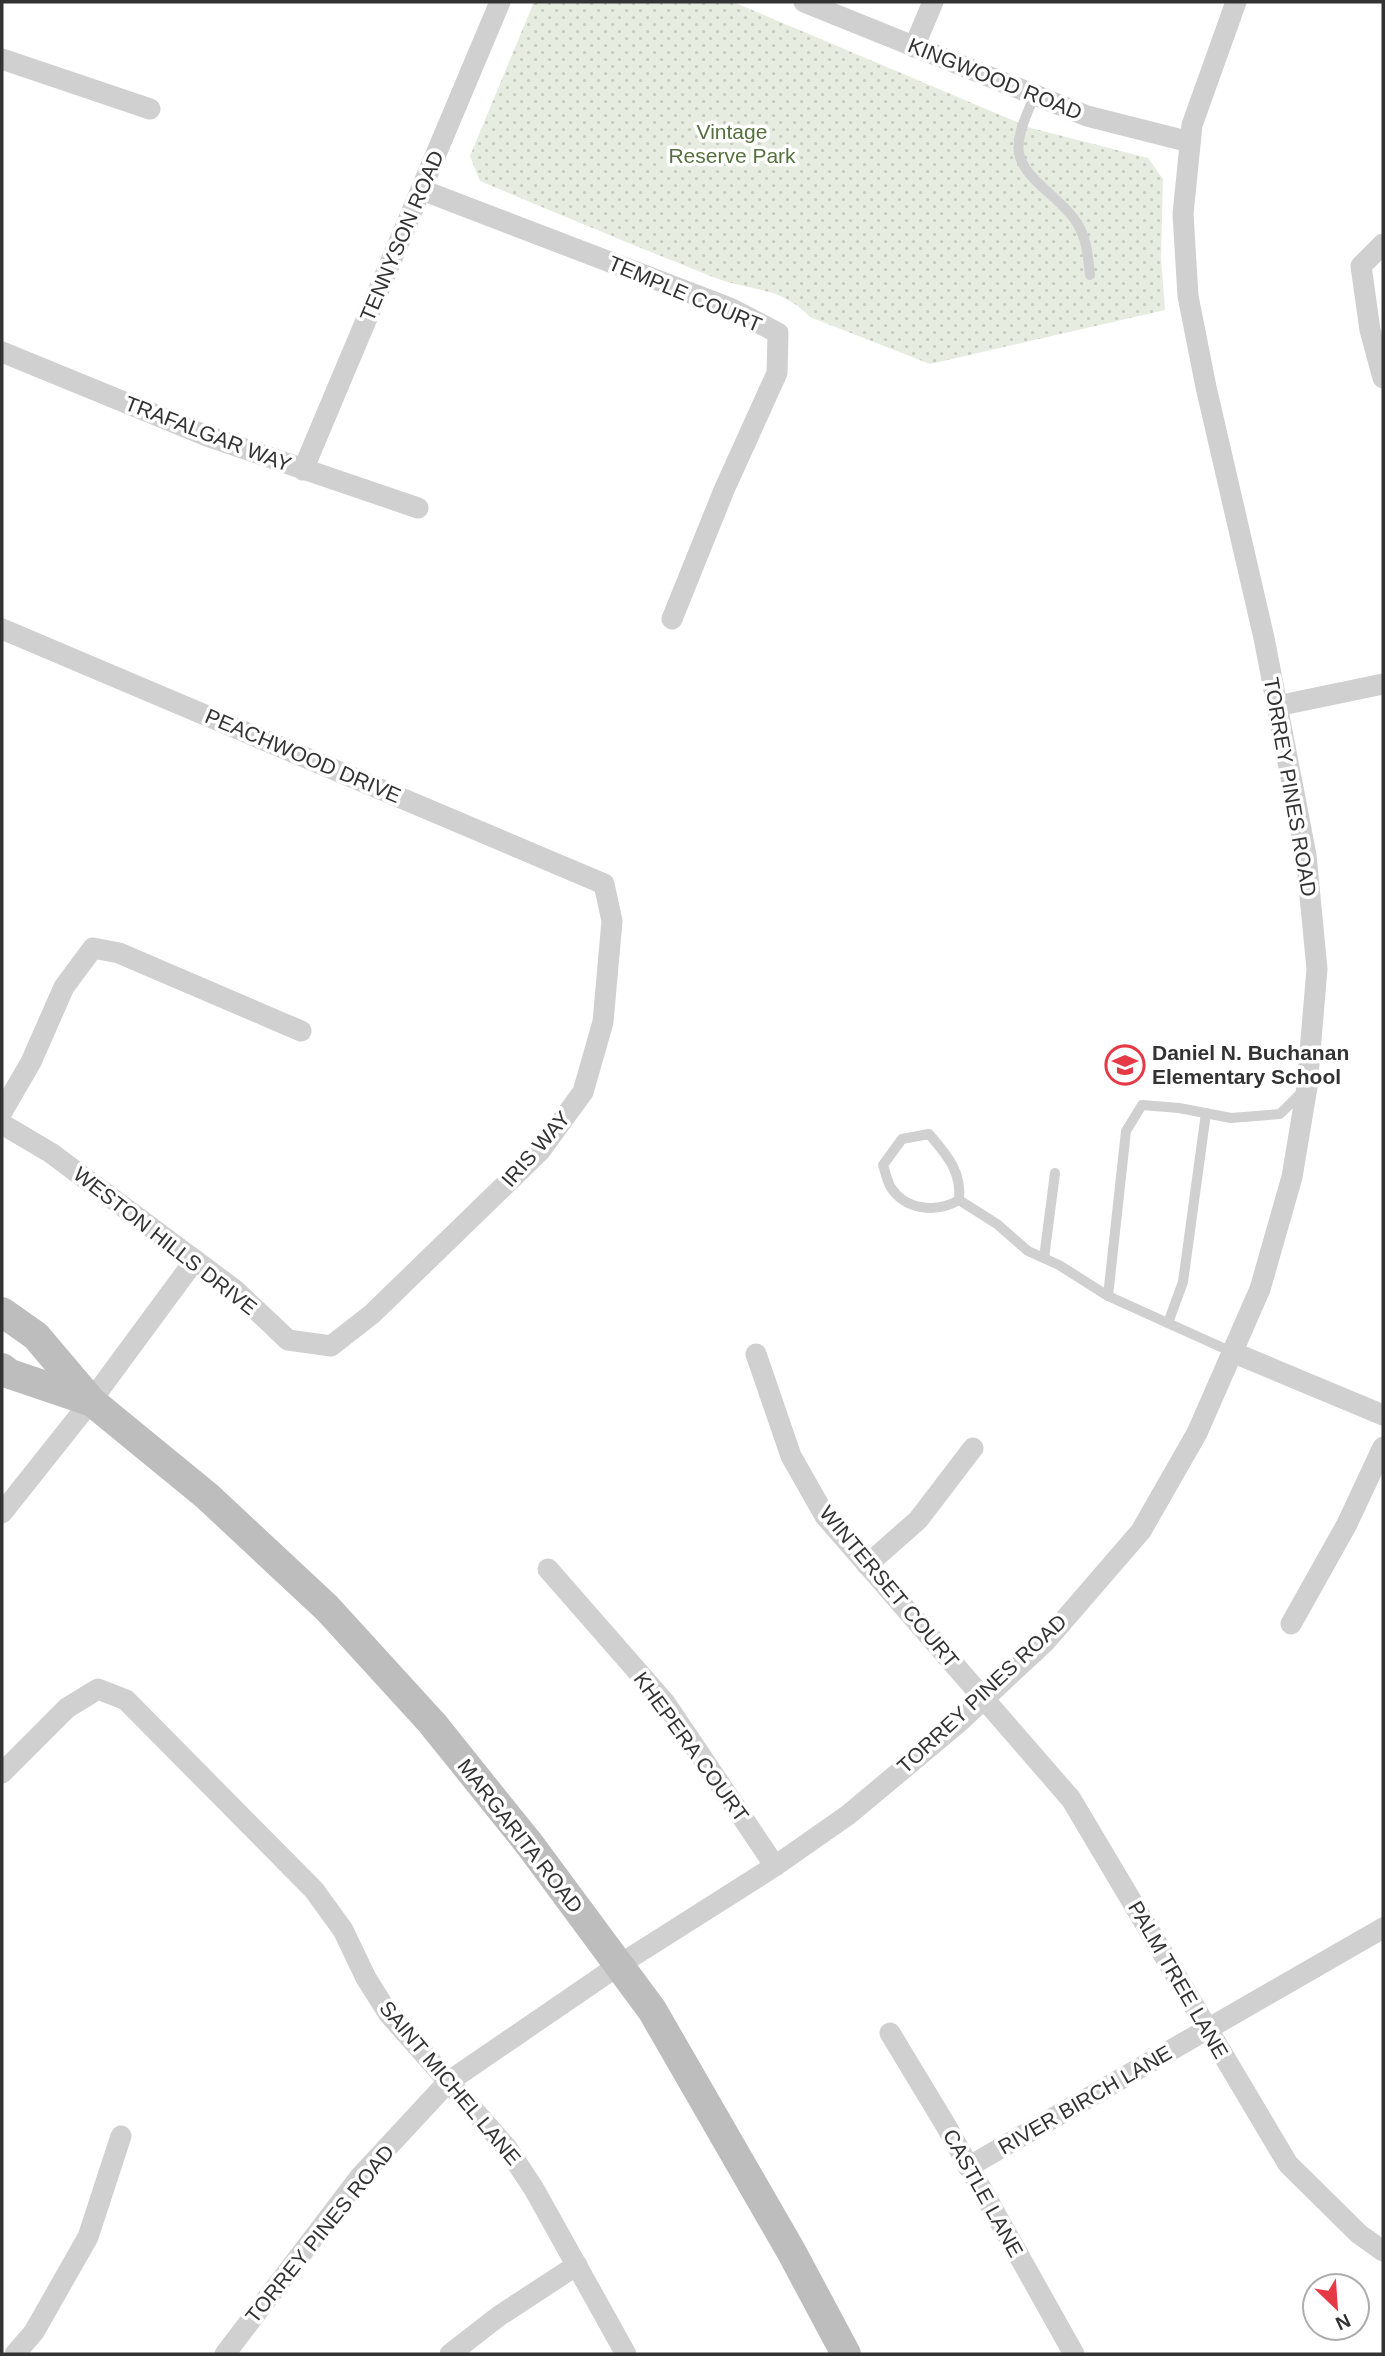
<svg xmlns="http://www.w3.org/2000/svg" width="1385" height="2356" font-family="Arial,sans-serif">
<defs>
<pattern id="park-dots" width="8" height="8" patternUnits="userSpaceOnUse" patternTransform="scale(1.75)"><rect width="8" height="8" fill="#e6ecdf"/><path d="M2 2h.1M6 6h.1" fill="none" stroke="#c6cbc0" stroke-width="1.8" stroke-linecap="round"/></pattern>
</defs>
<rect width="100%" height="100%" fill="#fff"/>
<path fill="url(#park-dots)" d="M 534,2 L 733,2 L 1031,128 L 1148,158 L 1163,179 L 1161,258 L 1165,310 L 930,364 L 810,317 C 779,285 751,292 713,277 C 635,246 557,213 480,181 L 470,156 Z"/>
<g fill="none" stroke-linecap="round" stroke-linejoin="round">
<g stroke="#d0d0d0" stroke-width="10">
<path d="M 1034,96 C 1028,113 1016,134 1019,153 C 1023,179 1064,200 1077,223 C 1087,239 1088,257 1090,275"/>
<path d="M 929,1134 C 947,1155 962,1172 959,1200 C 937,1213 905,1211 890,1186 C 887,1180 885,1171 883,1165 L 902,1139 Z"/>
<polyline points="959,1200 997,1224 1028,1251 1059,1265 1108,1296"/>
<polyline points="1044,1258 1055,1173"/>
<polyline points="1168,1323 1183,1282 1206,1113"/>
<polyline points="1232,1352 1108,1296 1126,1131 1142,1105 1179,1108 1231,1118 1280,1114 1303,1091"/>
</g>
<g stroke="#d0d0d0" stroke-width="21">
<polyline points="804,2 1087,116 1190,142"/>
<polyline points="914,47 933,2"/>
<polyline points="2,59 150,109"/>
<polyline points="422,190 730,308 778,333 777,373 724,490 672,619"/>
<polyline points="1383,244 1361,266 1370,330 1383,378"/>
<polyline points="2,352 207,436 418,508"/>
<polyline points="303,470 500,2"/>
<polyline points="2,629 604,884 612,921 603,1022 583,1092 540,1151 372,1314 331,1346 288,1340 235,1290 51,1153 2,1124"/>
<polyline points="1277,706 1383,684"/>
<polyline points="2,1112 31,1062 64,987 93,948 119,953 301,1031"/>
<polyline points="1232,1352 1383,1415"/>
<polyline points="756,1354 791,1456 825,1516 1071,1799 1288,2164 1359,2234 1383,2251"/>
<polyline points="2,1513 91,1401 195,1260"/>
<polyline points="867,1565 918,1520 973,1448"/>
<polyline points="548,1569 666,1704 775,1866"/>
<polyline points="1291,1624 1347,1524 1383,1447"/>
<polyline points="2,1773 67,1708 98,1689 126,1700 314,1890 343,1930 366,1978 388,2013 507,2148 534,2189 626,2354"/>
<polyline points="890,2033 945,2124 1074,2354"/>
<polyline points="968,2167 1383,1928"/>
<polyline points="15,2354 34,2332 88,2237 121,2136"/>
<polyline points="225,2354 359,2178 448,2082 619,1965 775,1866 848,1815 957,1724 1046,1641 1141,1531 1197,1433 1260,1289 1292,1177 1307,1087 1317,969 1306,855 1264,638 1206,387 1188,296 1183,214 1192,125 1236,2"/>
<polyline points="450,2354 499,2316 577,2265"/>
</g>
<g stroke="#bdbdbd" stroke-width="30">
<polyline points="2,1312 36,1336 91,1401 207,1496 327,1608 432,1723 530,1845 652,2010 791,2251 846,2354"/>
<polyline points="2,1368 10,1374 90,1401"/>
</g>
</g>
<defs>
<g id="school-ring" transform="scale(2.0125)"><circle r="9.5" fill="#fff" stroke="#e63946" stroke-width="1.5"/><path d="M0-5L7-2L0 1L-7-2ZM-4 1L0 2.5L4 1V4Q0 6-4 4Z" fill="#e63946"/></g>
</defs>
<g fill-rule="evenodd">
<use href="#school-ring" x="1125" y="1065"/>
</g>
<g text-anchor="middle" stroke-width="7" stroke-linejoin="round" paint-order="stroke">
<g font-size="21" fill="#333" stroke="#fff">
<text transform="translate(995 79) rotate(22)" y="7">KINGWOOD ROAD</text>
<text transform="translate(402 236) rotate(-67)" y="7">TENNYSON ROAD</text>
<text transform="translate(685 294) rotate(23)" y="7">TEMPLE COURT</text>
<text transform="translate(208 434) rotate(21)" y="7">TRAFALGAR WAY</text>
<text transform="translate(303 756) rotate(23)" y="7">PEACHWOOD DRIVE</text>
<text transform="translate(1290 787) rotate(80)" y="7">TORREY PINES ROAD</text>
<text transform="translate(536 1149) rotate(-49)" y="7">IRIS WAY</text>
<text transform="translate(165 1241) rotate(38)" y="7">WESTON HILLS DRIVE</text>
<text transform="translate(889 1587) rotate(50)" y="7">WINTERSET COURT</text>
<text transform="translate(982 1694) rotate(-43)" y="7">TORREY PINES ROAD</text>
<text transform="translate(691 1747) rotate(54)" y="7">KHEPERA COURT</text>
<text transform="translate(520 1836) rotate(52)" y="7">MARGARITA ROAD</text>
<text transform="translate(1178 1980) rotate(60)" y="7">PALM TREE LANE</text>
<text transform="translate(450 2083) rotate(50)" y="7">SAINT MICHEL LANE</text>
<text transform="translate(1085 2100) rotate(-30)" y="7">RIVER BIRCH LANE</text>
<text transform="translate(983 2193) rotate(61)" y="7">CASTLE LANE</text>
<text transform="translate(320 2234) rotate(-51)" y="7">TORREY PINES ROAD</text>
</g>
<g font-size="21" fill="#56703f" stroke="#fff">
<text x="732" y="139">Vintage<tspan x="732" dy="24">Reserve Park</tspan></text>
</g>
<g font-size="21" font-weight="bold" fill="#333" stroke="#fff" text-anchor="start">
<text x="1152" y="1060">Daniel N. Buchanan<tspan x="1152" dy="24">Elementary School</tspan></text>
</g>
</g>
<rect width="1385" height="2356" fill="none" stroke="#333333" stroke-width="7"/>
<g transform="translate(1336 2307) rotate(155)"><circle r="33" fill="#ffffff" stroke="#adadad" stroke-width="2"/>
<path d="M0-5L12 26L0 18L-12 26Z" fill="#e63946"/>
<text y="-10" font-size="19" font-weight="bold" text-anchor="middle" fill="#333333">N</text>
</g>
</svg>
